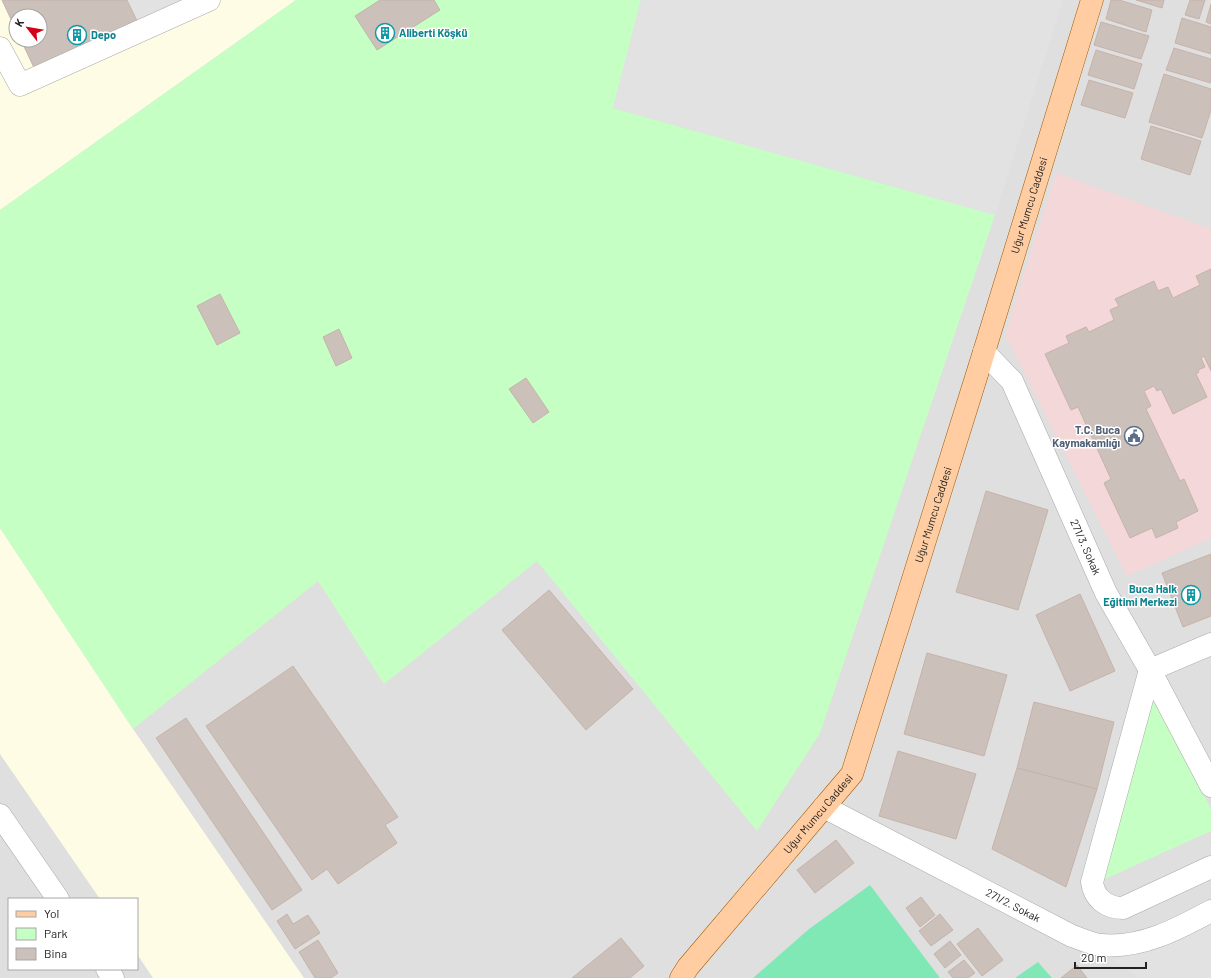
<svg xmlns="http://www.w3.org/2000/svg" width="1211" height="978" font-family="Barlow,sans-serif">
<rect width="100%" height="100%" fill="#f3eee8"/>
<path fill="#e0dfdf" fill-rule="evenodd" d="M 0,0 L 1211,0 L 1211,978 L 0,978 ZM 16,16 L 40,16 L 40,40 L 16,40 ZM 9,899 L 137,899 L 137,969 L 9,969 Z"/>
<polygon fill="#f4d7d8" points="1056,173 1211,229 1211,538 1127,576 1005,335"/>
<g fill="#fffce5" fill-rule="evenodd">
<path d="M 0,0 L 296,0 L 0,210 ZM 16,16 L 40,16 L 40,40 L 16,40 Z"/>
<polygon points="0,528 133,729 304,978 153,978 137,954 137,899 100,899 0,754"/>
</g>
<g fill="#c5ffc3">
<polygon points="296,0 641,0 613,108 995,215 820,733 757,831 537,561 384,684 318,581 133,729 0,528 0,210"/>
<polygon points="1151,688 1211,809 1211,831 1096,883"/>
</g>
<g fill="#80e8b5">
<polygon points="870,885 940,978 753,978 809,929"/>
<polygon points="1038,962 1052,978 1015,978"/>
</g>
<g fill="#e2e2e2">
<polygon points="127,0 185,0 138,23"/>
<polygon points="641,0 1063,0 995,215 613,108"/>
<polygon points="1211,918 1211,978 1138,978 1136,976 1112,960"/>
</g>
<g fill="#cbc0ba" stroke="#c6b3a9">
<polygon points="2,0 127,0 138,23 36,72 21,40 40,40 40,16 16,16 16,30"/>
<polygon points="380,0 434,0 440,10 377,50 355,16"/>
<polygon points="1111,0 1119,0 1152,10 1146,32 1106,19"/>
<polygon points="1136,0 1164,0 1162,8"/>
<polygon points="1190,0 1205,0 1199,19 1185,15"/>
<polygon points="1211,4 1211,24 1206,22"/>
<polygon points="1182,18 1211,27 1211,54 1175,43"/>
<polygon points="1101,22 1149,36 1141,59 1094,45"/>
<polygon points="1174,48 1211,59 1211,83 1166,70"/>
<polygon points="1096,50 1142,64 1134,89 1088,75"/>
<polygon points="1164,74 1211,89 1211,110 1202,138 1149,122"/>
<polygon points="1089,80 1133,93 1125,118 1081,105"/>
<polygon points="1151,126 1201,141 1190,175 1141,159"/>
<polygon points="1211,269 1211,371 1204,356 1201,358 1205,367 1198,370 1199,372 1196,374 1207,397 1173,414 1161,389 1157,391 1154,386 1144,391 1151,406 1146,409 1180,481 1184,479 1198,511 1176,522 1178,528 1156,538 1152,528 1130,538 1104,483 1111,479 1078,407 1071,410 1045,354 1069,343 1066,336 1086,327 1089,332 1114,320 1110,310 1119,306 1115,299 1154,281 1158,291 1168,287 1173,298 1200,285 1196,276"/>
<polygon points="220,294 240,333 217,345 197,306"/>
<polygon points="339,329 352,358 336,366 323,337"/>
<polygon points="526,378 549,412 533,423 509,389"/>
<polygon points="986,491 1048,510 1018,610 956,592"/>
<polygon points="1211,554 1211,616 1183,627 1162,573"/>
<polygon points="549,590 633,689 586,730 502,630"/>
<polygon points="1080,594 1115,671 1070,691 1036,615"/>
<polygon points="927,653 1007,675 984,756 904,734"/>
<polygon points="293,666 398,817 385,825 397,843 338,884 327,869 312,880 206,726"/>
<polygon points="1034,702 1114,722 1097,789 1017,768"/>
<polygon points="186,718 302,890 272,910 156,738"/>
<polygon points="898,751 976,774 956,839 879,816"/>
<polygon points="1017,768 1097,789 1066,887 992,849"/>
<polygon points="836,840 854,863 815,893 797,870"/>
<polygon points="921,897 935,915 920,927 906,908"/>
<polygon points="287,914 293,924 308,915 320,933 295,949 277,921"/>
<polygon points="940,914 953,930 931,946 919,931"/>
<polygon points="978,928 1003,960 982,976 957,944"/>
<polygon points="621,938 644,966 630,978 572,978"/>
<polygon points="318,940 338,973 331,978 315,978 299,952"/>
<polygon points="950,941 961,955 945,968 934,954"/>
<polygon points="964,960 975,973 968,978 953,978 948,972"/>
<polygon points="1077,965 1087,978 1061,978"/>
</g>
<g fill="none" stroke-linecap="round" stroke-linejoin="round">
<g stroke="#a9a9a9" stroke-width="23">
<g id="minor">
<polyline points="0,48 20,85 209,0"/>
<path id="s1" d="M 984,352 L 1012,381 L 1106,593 L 1150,670 L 1211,786"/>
<path d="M 1150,670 L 1092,882 C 1094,898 1106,908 1123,908 L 1211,867"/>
<polyline points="1150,670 1211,644"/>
<path id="s2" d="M 824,807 L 1072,936 C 1082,939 1091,944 1101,945 C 1140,949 1178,929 1211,911"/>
<polyline points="0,815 58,899"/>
<polyline points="107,969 113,978"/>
</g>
</g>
<g stroke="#a05a00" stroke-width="23">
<g id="major">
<path id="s3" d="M 681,978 L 688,967 L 852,774 L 984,352 L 1092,0"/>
</g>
</g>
<use href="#minor" stroke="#fff" stroke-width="22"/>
<use href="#major" stroke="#ffcda1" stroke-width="22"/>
</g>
<defs>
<g id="building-ring" transform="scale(1)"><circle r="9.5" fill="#fff" stroke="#0f9aa8" stroke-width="1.5"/><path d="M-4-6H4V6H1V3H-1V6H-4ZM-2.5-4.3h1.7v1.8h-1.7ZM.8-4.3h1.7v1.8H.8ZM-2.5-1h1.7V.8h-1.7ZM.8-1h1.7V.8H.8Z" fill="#0f9aa8"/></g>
<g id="civic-ring" transform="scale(1)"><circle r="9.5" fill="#fff" stroke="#5c6f8a" stroke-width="1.5"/><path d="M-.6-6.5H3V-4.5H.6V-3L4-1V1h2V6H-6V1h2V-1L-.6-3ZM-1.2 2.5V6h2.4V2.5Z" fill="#5c6f8a"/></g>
</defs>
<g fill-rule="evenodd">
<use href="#building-ring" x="385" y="33"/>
<use href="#building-ring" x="77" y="35"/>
<use href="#civic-ring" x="1134" y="436"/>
<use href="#building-ring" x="1191" y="595"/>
</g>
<g text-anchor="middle" stroke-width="3" stroke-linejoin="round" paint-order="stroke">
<g font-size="11" font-weight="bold" fill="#0d838f" stroke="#fff" text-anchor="start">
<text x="399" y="37">Aliberti Köşkü</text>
<text x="91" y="39">Depo</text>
<text x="1177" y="593" text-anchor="end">Buca Halk<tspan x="1177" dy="13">Eğitimi Merkezi</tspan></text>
</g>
<g font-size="11" fill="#222" stroke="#fff">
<text dy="4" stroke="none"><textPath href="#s3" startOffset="862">Uğur Mumcu Caddesi</textPath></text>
<text dy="4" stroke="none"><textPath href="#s3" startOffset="538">Uğur Mumcu Caddesi</textPath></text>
<text dy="4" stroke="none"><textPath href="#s1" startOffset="222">271/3. Sokak</textPath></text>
<text dy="4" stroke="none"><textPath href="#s3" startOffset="214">Uğur Mumcu Caddesi</textPath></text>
<text dy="4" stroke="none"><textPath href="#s2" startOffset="213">271/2. Sokak</textPath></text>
</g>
<g font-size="11" font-weight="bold" fill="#4e5e75" stroke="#fff" text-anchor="end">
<text x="1120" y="434">T.C. Buca<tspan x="1120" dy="13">Kaymakamlığı</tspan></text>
</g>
</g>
<rect x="8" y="898" width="130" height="72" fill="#ffffff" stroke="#a7a7a7"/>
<rect x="16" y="911" width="20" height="6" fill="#ffcda1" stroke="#a7a7a7"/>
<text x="44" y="918" font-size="12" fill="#222222">Yol</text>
<rect x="16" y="928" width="20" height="12" fill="#c5ffc3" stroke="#a7a7a7"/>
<text x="44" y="938" font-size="12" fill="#222222">Park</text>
<rect x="16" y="948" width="20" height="12" fill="#cbc0ba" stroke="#a7a7a7"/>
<text x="44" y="958" font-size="12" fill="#222222">Bina</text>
<g transform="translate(28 28) rotate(301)"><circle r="19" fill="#ffffff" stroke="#a7a7a7"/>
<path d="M0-3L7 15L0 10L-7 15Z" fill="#d40016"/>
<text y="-6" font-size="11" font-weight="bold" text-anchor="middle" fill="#222222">K</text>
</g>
<path d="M1075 962v6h71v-6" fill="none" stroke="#222222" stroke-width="2"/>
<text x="1081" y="962" font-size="12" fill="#222222" stroke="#ffffff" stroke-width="3" paint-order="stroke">20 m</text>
</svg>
